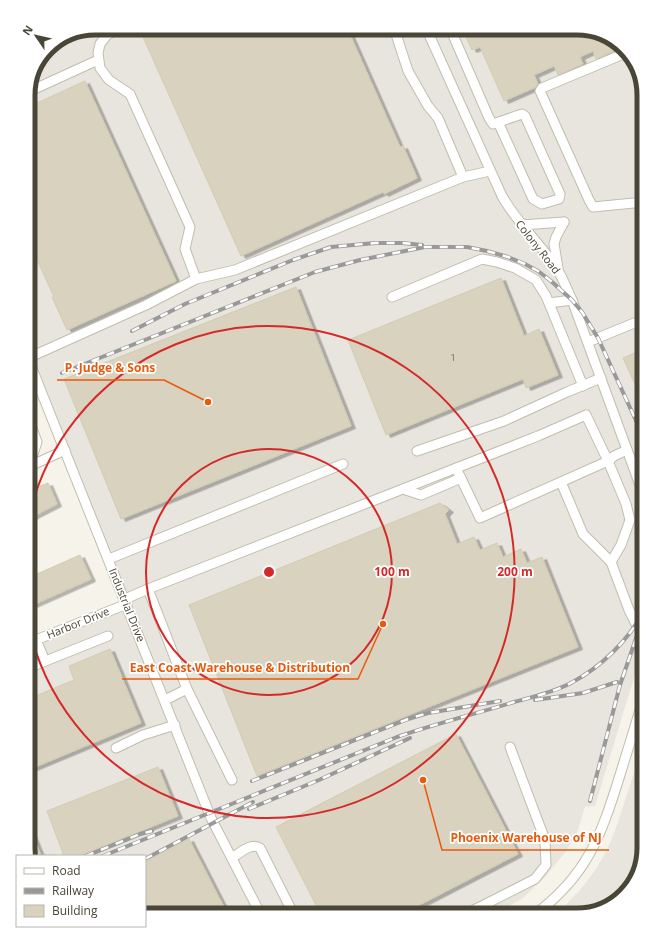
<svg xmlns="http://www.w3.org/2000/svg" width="672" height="943" font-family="'Open Sans',sans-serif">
<defs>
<filter id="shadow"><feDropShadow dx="4.5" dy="2.5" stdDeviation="0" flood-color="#0004"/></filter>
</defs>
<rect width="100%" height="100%" fill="#f6f4ea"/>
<g fill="#e8e5de">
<polygon points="95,28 581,28 611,37 635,61 644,95 644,645 595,806 585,807 577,833 567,850 545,877 523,898 493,915 145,915 145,856 30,856 28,848 28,640 125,600 28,364 28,91 35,66 43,55 75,36"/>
<polygon points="644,742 644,848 635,882 611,906 577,915 556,915 581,889 596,869 608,848 617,825"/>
</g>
<g fill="#d8d2be" stroke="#d3cbb1" filter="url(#shadow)">
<polygon points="139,28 347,28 400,147 403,146 417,178 384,194 383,192 241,256"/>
<polygon points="462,28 581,28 611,37 621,48 596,59 593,51 580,57 583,64 558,75 554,66 534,75 538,84 536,87 504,101 480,47 472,50"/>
<polygon points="85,81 176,281 67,330 52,297 54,297 28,240 28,107"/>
<polygon points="501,278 524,336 539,329 558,375 526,388 523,379 386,435 348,340"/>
<polygon points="296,287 351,426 121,519 64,379"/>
<polygon points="644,349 644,404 623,358"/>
<polygon points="48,483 57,504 28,519 28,491"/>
<polygon points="440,503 449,510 445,514 457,544 474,537 480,550 497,543 503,557 521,549 527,563 542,557 578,647 257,776 189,605"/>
<polygon points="80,555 91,579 28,607 28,578"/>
<polygon points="110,649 141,723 28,770 28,699 74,680 69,666"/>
<polygon points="456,734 518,854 400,915 321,915 276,827"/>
<polygon points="158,767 178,816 79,856 64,856 47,811"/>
<polygon points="28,824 41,856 30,856 28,848"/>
<polygon points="189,839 228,915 145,915 145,862"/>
</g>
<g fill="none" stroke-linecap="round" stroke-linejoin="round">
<g stroke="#c2bdac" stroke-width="11">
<g id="minor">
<polyline points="119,28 107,35 100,44 98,53 100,68 109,80 130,94 190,227 185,249 196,279"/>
<polyline points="394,28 408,71 428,106 438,118 463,177"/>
<path d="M 426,28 L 502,196 C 517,223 540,243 557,269 C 563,278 567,290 572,300 L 644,496"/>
<polyline points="450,28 489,118 493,124 522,114 525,116 560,194 559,199 542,204 533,199 498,122"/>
<polyline points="625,52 621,55 542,88 540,91 589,200 593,207 644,202"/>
<polyline points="28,92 98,60"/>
<polyline points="521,225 564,222"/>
<polyline points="558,268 554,244 556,237 564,222"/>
<polyline points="392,297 482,259 497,262 515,268 536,280 546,296 583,386"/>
<polyline points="549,303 572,300"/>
<polyline points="588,342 644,319"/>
<polyline points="28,353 33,371 211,818 261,915"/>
<polyline points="28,358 146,305 196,279 235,270 463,177 490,171"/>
<polyline points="28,417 37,442 29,466"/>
<polyline points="417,451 504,421 567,392 601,378"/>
<polyline points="28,467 65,450"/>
<polyline points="456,468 480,518 608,461 614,456 627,450"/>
<polyline points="561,482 583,534 611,562 629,610 636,624 640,628 644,629"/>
<polyline points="403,489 421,495 461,478"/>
<polyline points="109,559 343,464"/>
<polyline points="148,589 187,689 232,780"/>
<polyline points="125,599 148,589 538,436 586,415 608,461 626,504 630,520 621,545 611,562"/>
<polyline points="36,640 45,661"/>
<polyline points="28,643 127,604"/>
<polyline points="28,668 108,636"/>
<polyline points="165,700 187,689"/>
<polyline points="116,748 143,735 175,725"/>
<path d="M 232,858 C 240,853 251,842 260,848 L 294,915"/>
<polyline points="464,915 535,879 546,865 545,840 510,747"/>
<path d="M 534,915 C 587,876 601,836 620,775 C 628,749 636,723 644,697"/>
</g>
</g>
<use href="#minor" stroke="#fff" stroke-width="9"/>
<g stroke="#999" stroke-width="4">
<g id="rail">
<polyline points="132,331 185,304 293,260 331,247 375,243 402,243 422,245"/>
<polyline points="62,373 315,272 360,260 425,247 467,247 487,251 508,257 525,264 538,271 551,281 572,300 582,312 598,338 644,438"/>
<polyline points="535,700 583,693 617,682"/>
<polyline points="252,781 408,719 428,713 500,701"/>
<polyline points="590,801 620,685 642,621"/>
<polyline points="249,809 319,780 410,738"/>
<polyline points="86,856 140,834 152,831"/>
<path d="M 103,856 L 397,737 C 435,724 475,714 514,702 C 533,697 554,692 571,683 C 601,667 628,641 644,611"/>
<polyline points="145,859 253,802"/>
</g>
</g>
<use href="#rail" stroke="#fff" stroke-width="2.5" stroke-dasharray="8" stroke-linecap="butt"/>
</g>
<g fill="none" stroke="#d62828" stroke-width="2">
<circle cx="269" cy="572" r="123"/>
<path d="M28 521A246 246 0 1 1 28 623"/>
</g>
<g text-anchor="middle" stroke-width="3.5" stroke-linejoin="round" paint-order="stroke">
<g font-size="9" fill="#6e6959">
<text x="453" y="361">1</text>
</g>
<g font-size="11" fill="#4a4637" stroke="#fff">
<text transform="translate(538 247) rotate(52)" y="4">Colony Road</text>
<text transform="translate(127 605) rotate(68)" y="4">Industrial Drive</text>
<text transform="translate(78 623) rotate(-22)" y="4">Harbor Drive</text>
</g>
</g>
<path d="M0 0H672V943H0ZM95 35H577A60 60 0 0 1 637 95V848A60 60 0 0 1 577 908H95A60 60 0 0 1 35 848V95A60 60 0 0 1 95 35Z" fill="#fff" fill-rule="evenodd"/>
<path fill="none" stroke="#4a4637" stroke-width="5" d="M95 35H577A60 60 0 0 1 637 95V848A60 60 0 0 1 577 908H95A60 60 0 0 1 35 848V95A60 60 0 0 1 95 35Z"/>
<circle cx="269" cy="572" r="6" fill="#d62828" stroke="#fff" stroke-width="2"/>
<g font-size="12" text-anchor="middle" font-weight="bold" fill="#d62828" stroke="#fff" stroke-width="3.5" stroke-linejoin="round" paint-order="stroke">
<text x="392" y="576">100 m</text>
<text x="515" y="576">200 m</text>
</g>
<path fill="none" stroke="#e8590c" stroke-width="1.5" d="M208 402L164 380H57M383 624L358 679H122M423 780L442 850H609"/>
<g fill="#e8590c" stroke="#fff" stroke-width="1.5">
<circle cx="208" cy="402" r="4"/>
<circle cx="383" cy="624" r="4"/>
<circle cx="423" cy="780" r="4"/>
</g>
<g font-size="12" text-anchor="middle" font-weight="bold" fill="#e8590c" stroke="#fff" stroke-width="3.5" stroke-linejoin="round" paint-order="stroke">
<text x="110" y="372">P. Judge &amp; Sons</text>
<text x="240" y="672">East Coast Warehouse &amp; Distribution</text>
<text x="526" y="842">Phoenix Warehouse of NJ</text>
</g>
<rect x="16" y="855" width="130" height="72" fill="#ffffff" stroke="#b7b5af"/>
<rect x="24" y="868" width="20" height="6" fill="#ffffff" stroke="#b7b5af"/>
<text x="52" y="875" font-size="12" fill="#4a4637">Road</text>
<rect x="24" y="888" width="20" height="6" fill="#999999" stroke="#b7b5af"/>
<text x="52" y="895" font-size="12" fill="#4a4637">Railway</text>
<rect x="24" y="905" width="20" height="12" fill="#d8d2be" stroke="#b7b5af"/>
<text x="52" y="915" font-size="12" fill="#4a4637">Building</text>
<g transform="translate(36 36) rotate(304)" stroke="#ffffff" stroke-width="3" paint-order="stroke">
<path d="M0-3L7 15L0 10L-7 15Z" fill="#4a4637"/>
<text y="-6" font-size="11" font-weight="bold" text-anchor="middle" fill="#4a4637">N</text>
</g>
</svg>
